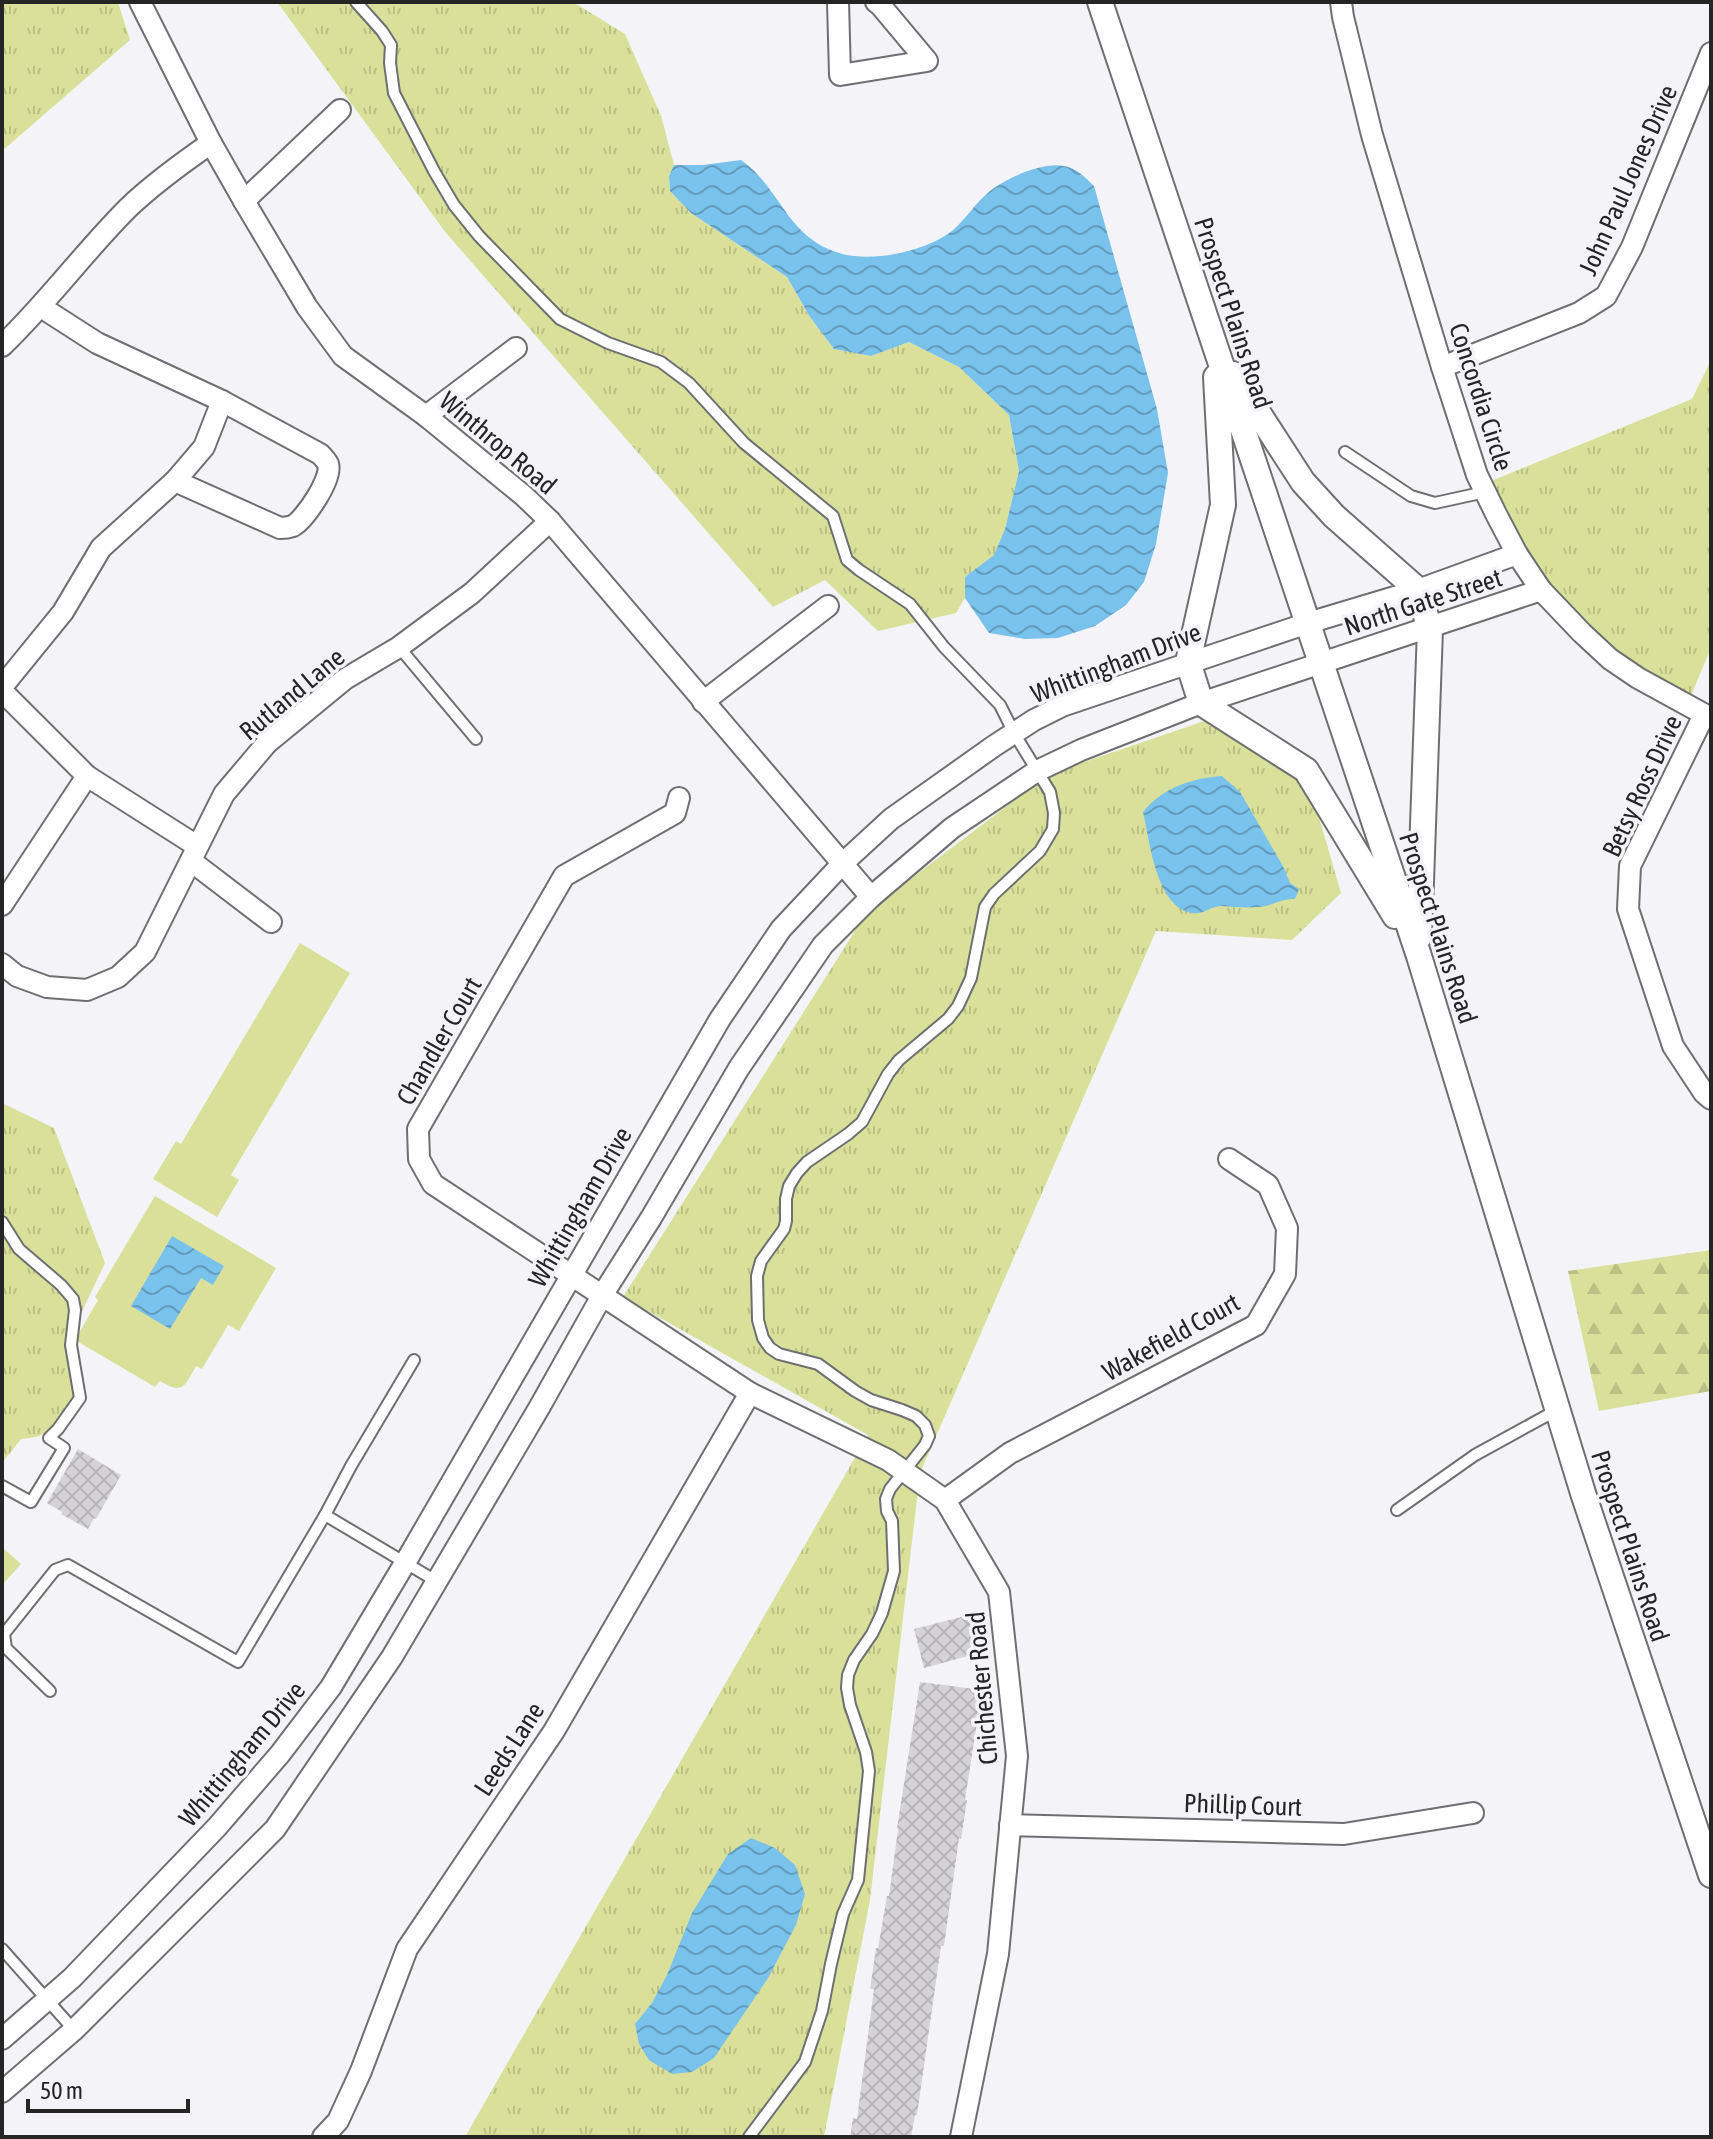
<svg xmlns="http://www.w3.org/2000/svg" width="1713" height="2139" font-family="'Asap Condensed',sans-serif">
<defs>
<pattern id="grass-tufts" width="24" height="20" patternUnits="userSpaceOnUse" patternTransform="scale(2)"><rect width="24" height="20" fill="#dae099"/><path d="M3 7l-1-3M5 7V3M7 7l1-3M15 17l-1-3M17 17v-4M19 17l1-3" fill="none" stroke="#bbc084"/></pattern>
<pattern id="forest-firs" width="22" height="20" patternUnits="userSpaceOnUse" patternTransform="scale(2)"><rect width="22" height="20" fill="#dae099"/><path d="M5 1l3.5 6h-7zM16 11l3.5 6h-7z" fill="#bbc084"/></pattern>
<pattern id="water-waves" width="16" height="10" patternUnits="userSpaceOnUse" patternTransform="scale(2)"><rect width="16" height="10" fill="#78c2ec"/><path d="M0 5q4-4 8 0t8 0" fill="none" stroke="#629dbf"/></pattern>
<pattern id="building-cross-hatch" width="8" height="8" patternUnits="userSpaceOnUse" patternTransform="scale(2)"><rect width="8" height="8" fill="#d6d3d6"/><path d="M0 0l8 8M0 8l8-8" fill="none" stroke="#b8b5b8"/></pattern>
</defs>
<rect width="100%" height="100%" fill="#f4f4f8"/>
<g fill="url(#grass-tufts)">
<polygon points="2,2 118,2 130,40 2,151"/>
<polygon points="277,2 573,2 625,34 661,116 674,165 669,176 670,191 691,213 787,277 810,317 834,349 871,356 909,342 959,367 1009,415 1019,471 1005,529 994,555 965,577 965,598 956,613 878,631 825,580 773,607 446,233"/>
<polygon points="1711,360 1711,648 1687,705 1570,618 1517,554 1486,483 1692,399"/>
<polygon points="1222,715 1306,772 1341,893 1292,940 1156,931 920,1473 870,1900 824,2137 465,2137 868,1435 623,1297 867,912 1049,774"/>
<path d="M 2,1103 L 54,1128 L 105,1263 L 67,1343 L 74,1398 C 65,1411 55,1427 41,1435 C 36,1438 27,1438 21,1439 L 2,1463 Z"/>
</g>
<polygon fill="url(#forest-firs)" points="1711,1250 1711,1391 1599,1411 1568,1271"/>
<g fill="#dae099">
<polygon points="300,943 350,973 231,1175 239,1180 217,1217 153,1179 176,1141 181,1144"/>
<path d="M 155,1196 L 276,1268 L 239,1331 L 228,1325 L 202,1369 L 196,1366 C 184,1387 183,1395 160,1381 L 155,1387 L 75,1340 L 98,1300 L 95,1297 Z"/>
<polygon points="2,1547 21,1564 2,1585"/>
</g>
<g fill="url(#water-waves)">
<path d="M 741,160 C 780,187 786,235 836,252 C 868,264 925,252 952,231 C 966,219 976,202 990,191 C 1007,178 1042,162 1064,166 C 1076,168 1085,177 1094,186 L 1157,409 L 1168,473 L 1156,544 L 1144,582 L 1126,605 L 1095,626 L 1058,638 L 1025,639 L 989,633 L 965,598 L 965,577 L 994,555 L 1005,529 L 1019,471 L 1009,415 L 959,367 L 909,342 L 871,356 L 834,349 L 810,317 L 787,277 L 691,213 L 670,191 L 669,176 L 674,165 L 703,165 Z"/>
<path d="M 1222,776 L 1240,792 L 1283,866 L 1290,883 L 1299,889 L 1295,899 C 1282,898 1272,906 1259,907 C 1246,908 1234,907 1222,906 C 1210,906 1204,915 1192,913 C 1156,907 1150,842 1143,812 C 1162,788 1192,778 1222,776 Z"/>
<polygon points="172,1236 224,1266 213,1285 201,1278 170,1329 131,1306"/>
<polygon points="751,1838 775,1848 795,1865 805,1894 796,1925 768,1978 714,2058 692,2072 672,2074 649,2060 639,2044 635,2024 652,2003 667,1975 692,1913 728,1854"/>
</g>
<g fill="url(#building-cross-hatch)">
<polygon points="78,1449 121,1475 96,1519 94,1518 88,1529 61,1514 62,1512 47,1503"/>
<polygon points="973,1614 983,1652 924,1668 914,1629"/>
<polygon points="920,1682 982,1690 965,1800 967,1800 961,1839 959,1838 944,1946 941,1946 917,2115 915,2115 911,2137 850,2137 853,2118 857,2119 874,1989 870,1989 876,1948 878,1948 887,1896 889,1896 898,1829 897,1828"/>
</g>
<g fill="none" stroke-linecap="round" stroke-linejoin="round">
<g stroke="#6f6f72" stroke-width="14">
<g id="service">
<polyline points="356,2 382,31 391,45 390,63 394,93 434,171 454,205 479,236 560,319 608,343 661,362 689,383 744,443 833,516 847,560 859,570 910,604 944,647 1000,705 1014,733 1050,792 1054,813 1053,829 1040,851 994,894 985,907 971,978 958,1006 948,1019 899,1060 888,1074 862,1122 848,1134 807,1162 797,1173 789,1186 786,1199 786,1221 784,1229 761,1261 757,1276 758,1320 763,1338 770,1348 779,1354 818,1364 855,1391 871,1400 902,1410 916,1416 925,1425 929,1436 925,1445 890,1489 886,1499 887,1511 892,1521 894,1571 882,1613 872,1634 854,1660 848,1675 847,1688 850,1705 866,1752 869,1771 858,1880 843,1914 831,1964 822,2011 805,2062 749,2137"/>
<polyline points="1345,452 1411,496 1435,503 1485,492"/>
<polyline points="399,647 476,739"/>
<polyline points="2,1222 19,1249 61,1285 73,1299 75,1310 71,1345 80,1398 58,1429 49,1438 64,1448 31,1502 2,1486"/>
<polyline points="414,1360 351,1466 325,1515 436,1581"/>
<polyline points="1397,1510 1475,1455 1557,1410"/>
<polyline points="50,1691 6,1648 4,1634 55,1570 68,1565 238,1662 325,1515"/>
<polyline points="2,1949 74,2030"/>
</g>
</g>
<g stroke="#6f6f72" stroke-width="24">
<g id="minor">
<polyline points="140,2 211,143 244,201 307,307 343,356 426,416 524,496 550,521 871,897"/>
<polyline points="838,2 840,75 927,61 881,6 876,2"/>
<polyline points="1341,2 1343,17 1372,135 1442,367 1477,475 1496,514 1517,554 1541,590 1582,633 1610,659 1638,678 1711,718"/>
<polyline points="244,201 340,110"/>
<path d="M 41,307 L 97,343 L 222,401 L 320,454 C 322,456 327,462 328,464 C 333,478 305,519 293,526 C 290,527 283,528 280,528 L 175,481"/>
<path d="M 2,346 C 47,303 84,252 128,208 C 154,183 182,163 211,143"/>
<polyline points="1442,367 1579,313 1606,296 1632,247 1711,53"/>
<polyline points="426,416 516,348"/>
<polyline points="2,687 63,612 101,548 175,481 204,447 222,401"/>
<polyline points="2,691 87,776 197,846"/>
<polyline points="703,702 828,606"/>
<polyline points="1704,715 1630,866 1628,909 1673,1046 1704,1093 1711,1099"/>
<polyline points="679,798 675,813 564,876 418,1129 419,1159 433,1184 750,1393 888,1460 945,1500 999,1592 1017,1756 998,1954 961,2137"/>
<polyline points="191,861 271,922"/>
<polyline points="2,905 87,776"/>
<polyline points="2,964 17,976 47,987 87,990 118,977 145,952 224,794 267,743 345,679 399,647 472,593 550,521"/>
<polyline points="945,1500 1010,1453 1256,1325 1285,1274 1287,1228 1268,1185 1229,1159"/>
<polyline points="1010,1825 1344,1834 1473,1813"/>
<polyline points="2,2039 72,1978 217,1827 280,1754 331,1687 405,1563 720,1019 781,929 842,864 891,819 994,746 1034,720 1062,706 1308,623 1418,590 1517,554"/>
<polyline points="2,2092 74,2030 275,1829 392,1657 539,1408 603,1294 651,1218 739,1068 823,945 871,897 952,828 1037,771 1081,750 1201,703 1541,590"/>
<polyline points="323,2137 338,2121 361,2071 407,1949 554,1731 750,1393"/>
</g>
</g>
<g stroke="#6f6f72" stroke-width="28">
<g id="tertiary">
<polyline points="1100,2 1419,956 1583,1493 1711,1875"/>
<polyline points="1233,374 1303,482 1334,516 1418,590 1430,629 1419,937"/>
<polyline points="1216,377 1223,505 1188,662 1201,703 1306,770 1395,916"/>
</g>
</g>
<use href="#service" stroke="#fff" stroke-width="10"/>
<use href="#minor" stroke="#fff" stroke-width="20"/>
<use href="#tertiary" stroke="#fff" stroke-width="24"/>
</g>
<g text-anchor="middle" stroke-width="7" stroke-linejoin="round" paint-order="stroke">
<g font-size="26" fill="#252526" stroke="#f4f4f8">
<text transform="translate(1628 180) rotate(-66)" y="9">John Paul Jones Drive</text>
<text transform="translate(1233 313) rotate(72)" y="9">Prospect Plains Road</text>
<text transform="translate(1481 397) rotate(72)" y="9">Concordia Circle</text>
<text transform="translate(498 443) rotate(40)" y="9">Winthrop Road</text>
<text transform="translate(1423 602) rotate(-18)" y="9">North Gate Street</text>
<text transform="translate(1116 663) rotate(-21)" y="9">Whittingham Drive</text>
<text transform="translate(292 694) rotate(-40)" y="9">Rutland Lane</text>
<text transform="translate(1642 786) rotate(-65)" y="9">Betsy Ross Drive</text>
<text transform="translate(1438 928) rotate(72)" y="9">Prospect Plains Road</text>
<text transform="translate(439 1041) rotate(-60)" y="9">Chandler Court</text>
<text transform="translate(580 1207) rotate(-60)" y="9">Whittingham Drive</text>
<text transform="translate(1171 1337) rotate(-29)" y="9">Wakefield Court</text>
<text transform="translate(1630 1546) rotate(72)" y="9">Prospect Plains Road</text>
<text transform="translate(982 1688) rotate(-95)" y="9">Chichester Road</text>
<text transform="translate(509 1749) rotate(-57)" y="9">Leeds Lane</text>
<text transform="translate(242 1754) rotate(-50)" y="9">Whittingham Drive</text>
<text transform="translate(1243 1805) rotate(2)" y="9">Phillip Court</text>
</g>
</g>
<rect width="1713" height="2139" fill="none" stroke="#252526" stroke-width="8"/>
<path d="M28 2099v12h160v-12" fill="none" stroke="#252526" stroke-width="4"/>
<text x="40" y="2099" font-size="24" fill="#252526" stroke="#f4f4f8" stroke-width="6" paint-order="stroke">50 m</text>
</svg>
